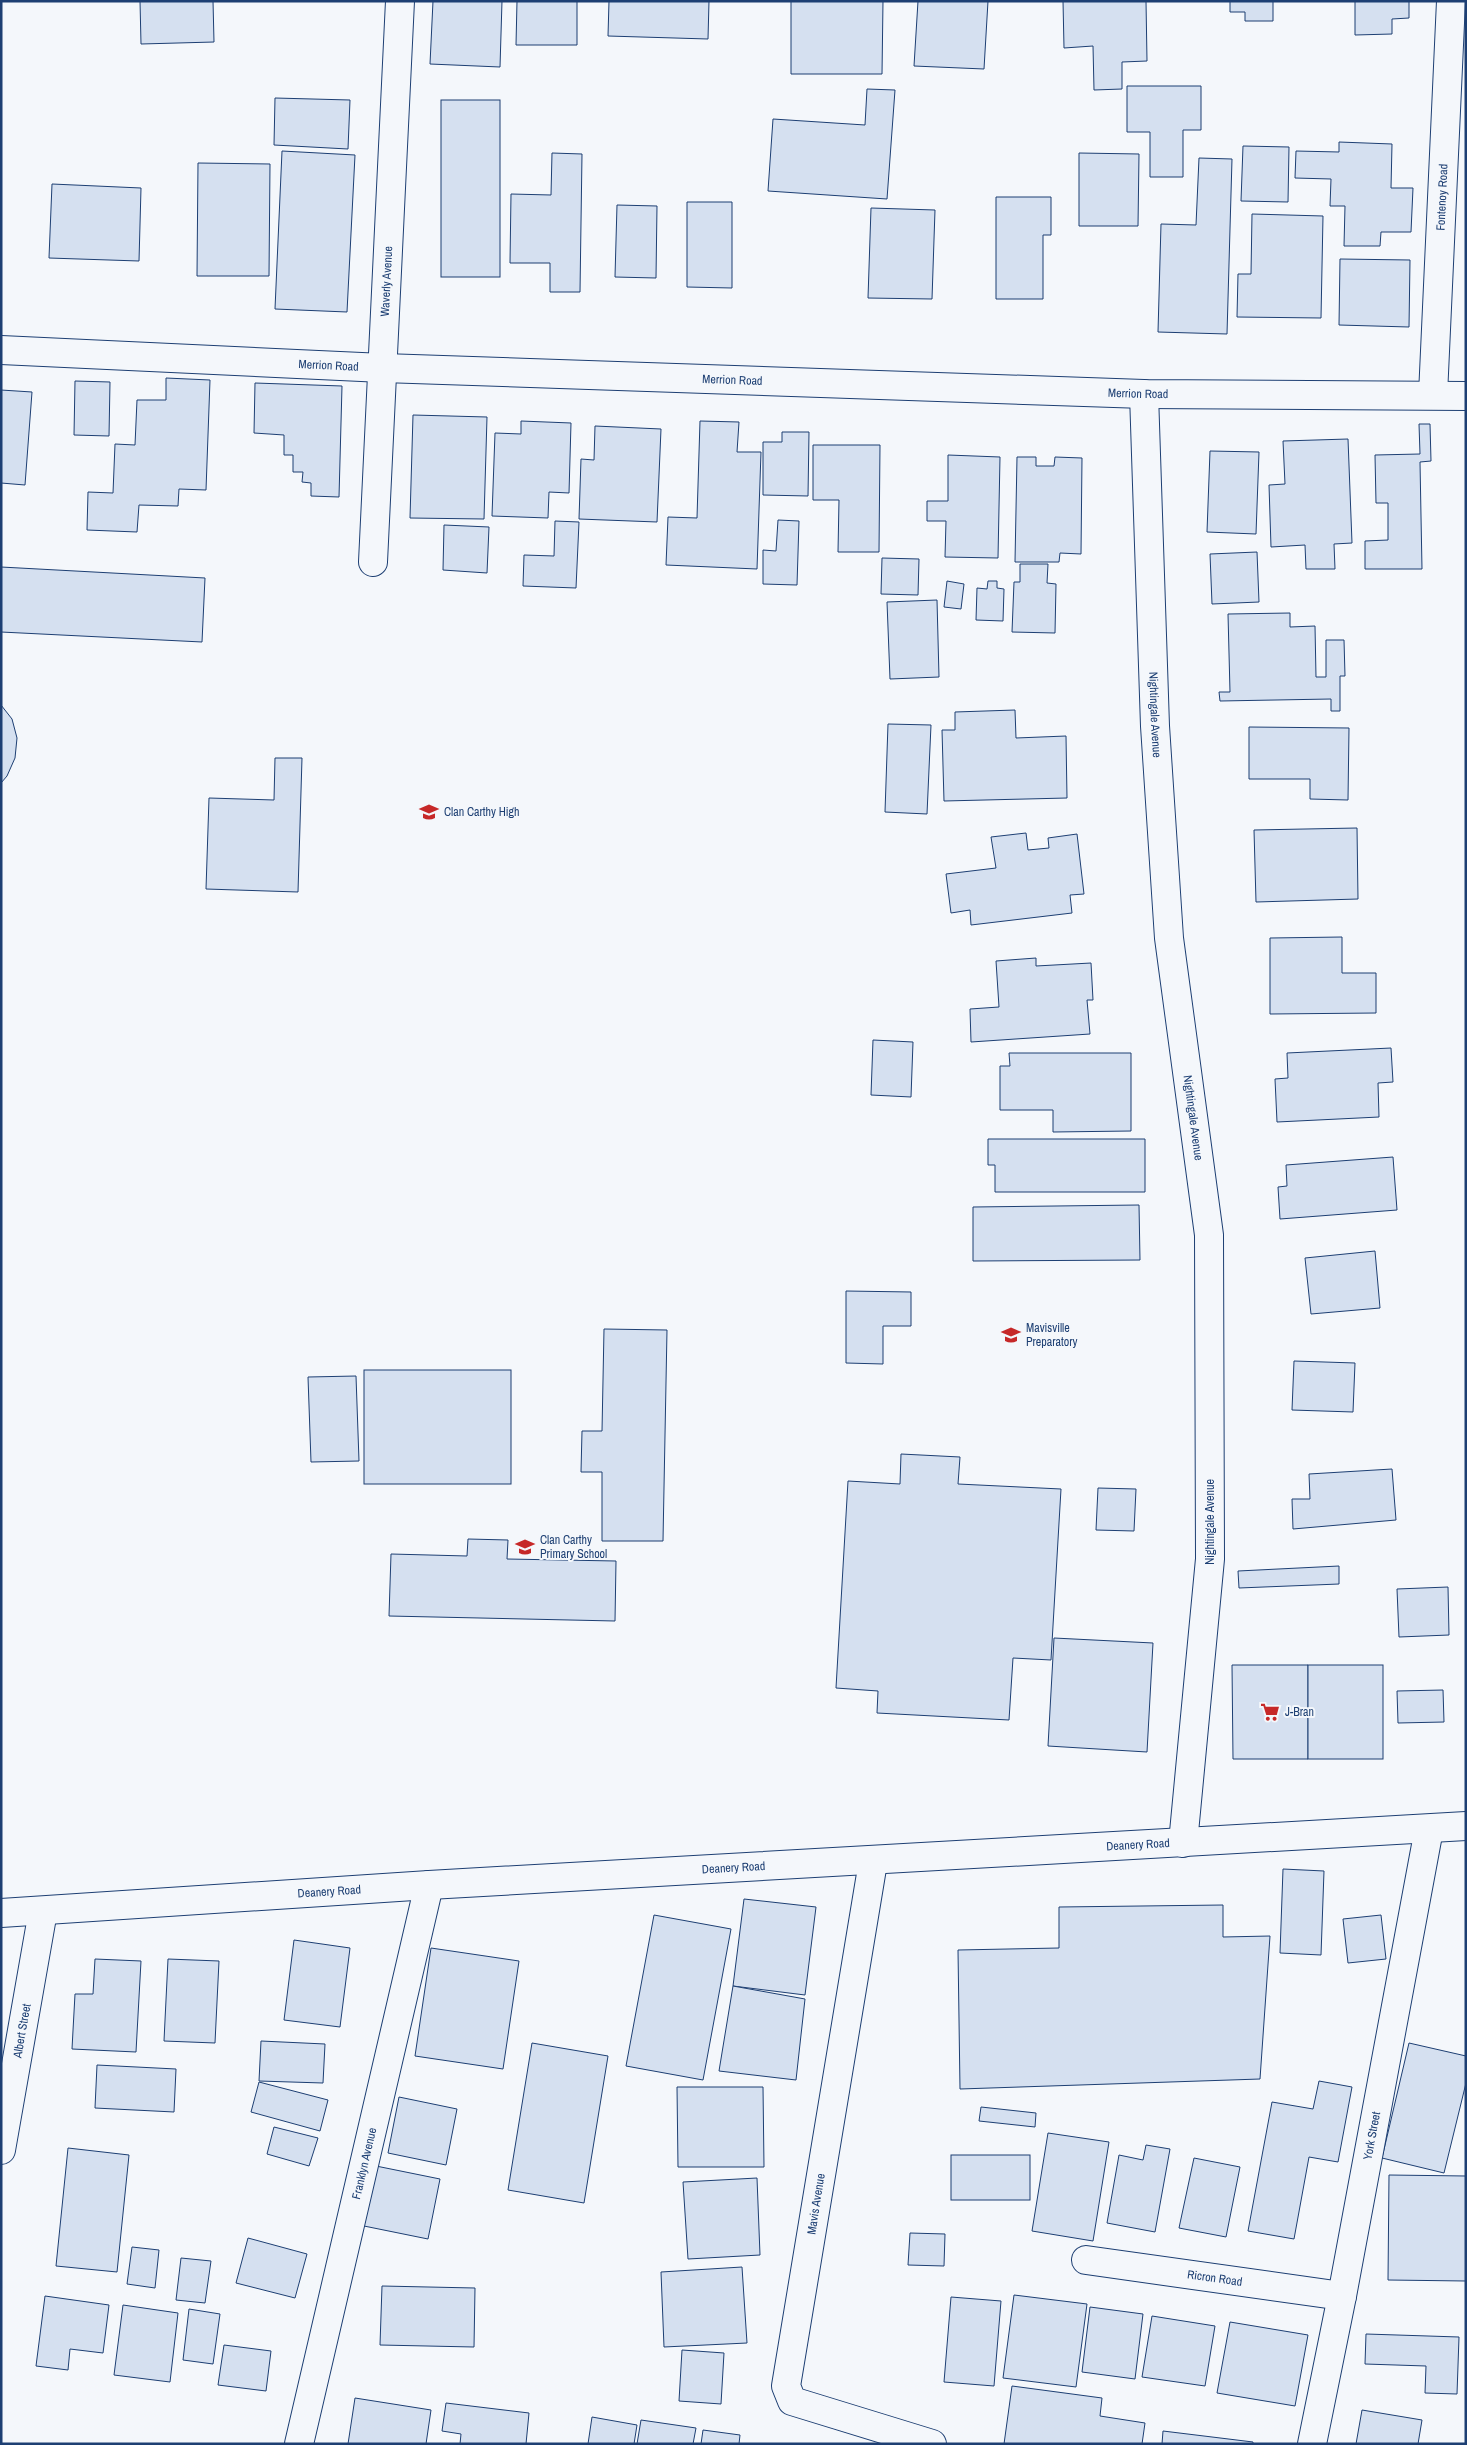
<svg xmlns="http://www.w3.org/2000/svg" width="1467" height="2445" font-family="'Archivo Narrow',sans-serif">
<rect width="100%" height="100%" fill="#f4f7fb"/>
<g fill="#d5e0f0" stroke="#1d3f73">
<polygon points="140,1 213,1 214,42 141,44"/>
<polygon points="433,1 502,1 500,67 430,64"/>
<polygon points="517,1 577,1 577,45 516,45"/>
<polygon points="609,1 709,1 708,39 608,36"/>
<polygon points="791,1 883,1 882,74 791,74"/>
<polygon points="918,1 988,1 984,69 914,66"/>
<polygon points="1063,1 1146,1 1147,61 1122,62 1122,89 1094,90 1093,46 1064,48"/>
<polygon points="1230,1 1273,1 1273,21 1245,21 1245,12 1230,12"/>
<polygon points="1355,1 1409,1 1409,18 1392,19 1392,34 1355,35"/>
<polygon points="1127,86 1201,86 1201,130 1183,130 1183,177 1150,177 1150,132 1127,132"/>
<polygon points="867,89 895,90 887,199 768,191 773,119 865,125"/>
<polygon points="275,98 350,100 348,149 274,145"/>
<rect x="441" y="100" width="59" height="177"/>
<polygon points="1339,142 1392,144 1391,188 1413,188 1411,232 1381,232 1380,246 1344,246 1345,206 1330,206 1331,179 1295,178 1296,151 1339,152"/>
<polygon points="1243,146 1289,147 1288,202 1241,201"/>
<polygon points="282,151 355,155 347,312 275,309"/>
<polygon points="552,153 582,154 580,292 550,292 550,263 510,263 511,194 551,195"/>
<polygon points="1079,153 1139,154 1138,226 1079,226"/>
<polygon points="1199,158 1232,159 1227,334 1158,332 1161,224 1196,225"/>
<polygon points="198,163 270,164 269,276 197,276"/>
<polygon points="52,184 141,188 139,261 49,258"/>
<polygon points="996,197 1051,197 1051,235 1043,235 1043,299 996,299"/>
<polygon points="687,202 732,202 732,288 687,287"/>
<polygon points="617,205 657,206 656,278 615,277"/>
<polygon points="871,208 935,210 932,299 868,298"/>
<polygon points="1252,214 1323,216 1321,318 1237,317 1238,274 1251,274"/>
<polygon points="1340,259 1410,260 1409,327 1339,325"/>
<polygon points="166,378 210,380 206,490 179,489 178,506 139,505 137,532 87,530 88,492 113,493 115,444 135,445 137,400 166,400"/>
<polygon points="75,381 110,382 109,436 74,435"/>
<polygon points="255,383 342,386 339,497 311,496 311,483 302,482 303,472 293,472 293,455 284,455 284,435 254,433"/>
<polygon points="1,390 32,392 25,485 1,483"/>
<polygon points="413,415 487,417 484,519 410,518"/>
<polygon points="521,421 571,423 569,493 549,492 548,518 492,516 495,433 521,434"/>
<polygon points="700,421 739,422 737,452 761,452 757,569 666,565 668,517 697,518"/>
<polygon points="1419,424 1430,424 1431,461 1420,462 1422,569 1365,569 1365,541 1388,540 1388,503 1376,503 1375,455 1420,454"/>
<polygon points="595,426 661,429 657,522 579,519 581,459 594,460"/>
<polygon points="782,432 809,432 808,496 763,495 763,442 782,442"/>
<polygon points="1348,439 1352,543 1334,544 1335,569 1306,569 1305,545 1271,547 1269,485 1285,484 1283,441"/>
<polygon points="813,445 880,445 879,552 838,552 839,500 813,500"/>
<polygon points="1210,451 1259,452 1256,534 1207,532"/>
<polygon points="948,455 1000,457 998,558 945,557 946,521 927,521 927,501 948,501"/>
<polygon points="1017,457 1036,457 1036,466 1054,466 1055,457 1082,458 1081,554 1060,553 1059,562 1015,562"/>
<polygon points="778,520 799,521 797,585 763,584 763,550 776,551"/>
<polygon points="555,521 579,522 576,588 523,586 524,555 554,556"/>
<polygon points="444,525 489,527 487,573 443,570"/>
<polygon points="1257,552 1259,602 1212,604 1210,554"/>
<polygon points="882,558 919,559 918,595 881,594"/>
<polygon points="1020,564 1048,564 1047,583 1056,584 1055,633 1012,632 1014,582 1020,582"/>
<polygon points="1,567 205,578 202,642 1,632"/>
<polygon points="947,581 964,584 961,609 944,607"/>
<polygon points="988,581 997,581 997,588 1004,589 1003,621 976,620 977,588 987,589"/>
<polygon points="937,600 939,677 890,679 887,602"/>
<polygon points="1290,613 1290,627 1315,626 1316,677 1326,677 1326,640 1344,640 1345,676 1340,676 1340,711 1331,711 1331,699 1220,701 1219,692 1230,692 1228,614"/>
<polygon points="1,705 12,719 17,738 15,758 7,776 1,783"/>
<polygon points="1015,710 1016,738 1066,736 1067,798 944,801 942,730 955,730 955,712"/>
<polygon points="888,724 931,725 927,814 885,812"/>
<polygon points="1249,727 1349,728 1348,800 1310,799 1310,779 1249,779"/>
<polygon points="275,758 302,758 298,892 206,889 209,798 274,800"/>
<polygon points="1357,828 1358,899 1256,902 1254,830"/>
<polygon points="1026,833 1028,850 1049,848 1048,838 1077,834 1084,894 1070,895 1072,913 971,925 970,910 951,913 946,874 996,868 991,837"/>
<polygon points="1342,937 1342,973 1376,973 1376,1013 1270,1014 1270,938"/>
<polygon points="1036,958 1036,966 1091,963 1093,1000 1087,1000 1090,1034 971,1042 970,1009 999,1007 996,961"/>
<polygon points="873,1040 913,1042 911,1097 871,1095"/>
<polygon points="1391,1048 1393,1082 1378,1083 1379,1117 1277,1122 1275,1079 1288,1078 1287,1053"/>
<polygon points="1009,1053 1131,1053 1131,1131 1053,1132 1053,1110 1000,1110 1000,1066 1010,1066"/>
<polygon points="988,1139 1145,1139 1145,1192 995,1192 995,1165 988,1165"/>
<polygon points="1393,1157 1397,1210 1280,1219 1278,1187 1287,1186 1286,1165"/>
<polygon points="1139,1205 1140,1260 973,1261 973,1207"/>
<polygon points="1375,1251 1380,1308 1311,1314 1305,1258"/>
<polygon points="846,1291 911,1292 911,1326 883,1326 883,1364 846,1363"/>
<polygon points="604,1329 667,1330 663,1541 602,1541 602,1472 581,1472 582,1431 602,1431"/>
<polygon points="1294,1361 1355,1363 1353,1412 1292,1410"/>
<rect x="364" y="1370" width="147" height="114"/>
<polygon points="356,1376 359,1461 311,1462 308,1377"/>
<polygon points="901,1454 960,1457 958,1484 1061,1489 1051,1660 1013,1658 1009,1720 877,1713 878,1691 836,1688 848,1481 900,1484"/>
<polygon points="1392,1469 1396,1520 1293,1529 1292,1499 1310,1499 1309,1474"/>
<polygon points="1098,1488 1136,1489 1134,1531 1096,1530"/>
<polygon points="468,1539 508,1540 507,1559 616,1561 615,1621 389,1616 391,1554 467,1556"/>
<polygon points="1339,1566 1339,1584 1239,1588 1238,1571"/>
<polygon points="1448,1587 1449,1635 1399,1637 1397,1589"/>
<polygon points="1054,1638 1153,1643 1147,1752 1048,1746"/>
<polygon points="1232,1665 1308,1665 1308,1759 1233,1759"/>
<rect x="1308" y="1665" width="75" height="94"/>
<polygon points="1443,1690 1444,1722 1398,1723 1397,1691"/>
<polygon points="1283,1869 1324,1871 1321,1955 1280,1953"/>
<polygon points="744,1899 816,1907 805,1995 733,1986"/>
<polygon points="1223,1905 1223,1937 1270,1936 1260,2079 960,2089 958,1950 1059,1948 1059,1907"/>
<polygon points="654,1915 731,1929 703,2080 626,2066"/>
<polygon points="1381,1915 1386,1959 1348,1963 1343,1919"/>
<polygon points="294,1940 350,1948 340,2027 284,2020"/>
<polygon points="431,1948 519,1961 503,2069 415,2056"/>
<polygon points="95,1959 141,1961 136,2052 72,2049 75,1994 93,1994"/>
<polygon points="168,1959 219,1961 215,2043 164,2041"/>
<polygon points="733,1986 805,1999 796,2080 719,2071"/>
<polygon points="261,2041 325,2044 323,2083 259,2081"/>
<polygon points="532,2043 608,2056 584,2203 508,2190"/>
<polygon points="1409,2043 1466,2056 1466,2083 1444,2173 1382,2158"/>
<polygon points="97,2065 176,2069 174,2112 95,2108"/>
<polygon points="1319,2081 1352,2087 1338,2162 1309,2157 1294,2239 1248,2231 1272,2102 1313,2109"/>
<polygon points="259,2082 328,2100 320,2131 251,2112"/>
<polygon points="677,2087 763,2087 764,2167 678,2167"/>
<polygon points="399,2097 457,2109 446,2165 388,2153"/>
<polygon points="981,2107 1036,2113 1035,2127 979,2121"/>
<polygon points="274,2127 318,2138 309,2166 267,2154"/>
<polygon points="1048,2133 1109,2142 1093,2241 1032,2231"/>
<polygon points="1146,2145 1170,2149 1155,2232 1107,2223 1119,2155 1143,2160"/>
<polygon points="68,2148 129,2155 117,2272 56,2266"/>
<rect x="951" y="2155" width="79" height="45"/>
<polygon points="1194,2158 1240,2167 1226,2237 1179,2228"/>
<polygon points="376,2166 440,2179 428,2239 364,2226"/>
<polygon points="1389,2175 1466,2176 1466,2281 1388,2280"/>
<polygon points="757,2178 760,2255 688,2259 683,2182"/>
<polygon points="910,2233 945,2234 944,2266 908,2265"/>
<polygon points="248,2238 307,2254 295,2298 236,2283"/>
<polygon points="132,2247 159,2250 155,2288 127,2284"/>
<polygon points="181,2258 211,2261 205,2303 176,2300"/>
<polygon points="742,2267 747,2343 664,2347 661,2272"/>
<polygon points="382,2286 475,2288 474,2347 380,2345"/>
<polygon points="1014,2295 1087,2304 1076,2387 1003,2378"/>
<polygon points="45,2296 109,2305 103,2353 70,2349 68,2370 36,2366"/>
<polygon points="951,2297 1001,2301 994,2386 944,2382"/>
<polygon points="123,2305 178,2313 170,2382 114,2375"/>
<polygon points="1090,2307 1143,2314 1135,2379 1082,2372"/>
<polygon points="189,2309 220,2314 213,2364 183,2360"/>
<polygon points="1152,2316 1215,2326 1205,2386 1142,2377"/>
<polygon points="1230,2322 1308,2335 1295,2406 1217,2393"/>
<polygon points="1366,2334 1459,2337 1457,2394 1425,2393 1426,2366 1365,2364"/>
<polygon points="224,2345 271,2351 266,2391 218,2385"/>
<polygon points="682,2350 724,2353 721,2404 679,2401"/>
<polygon points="1012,2386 1102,2398 1100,2416 1145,2423 1142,2444 1004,2444"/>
<polygon points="355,2398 431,2410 426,2444 348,2444"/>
<polygon points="446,2403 529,2413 526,2444 460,2444 461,2434 442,2431"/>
<polygon points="1362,2410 1422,2420 1418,2444 1356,2444"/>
<polygon points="592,2417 637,2425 634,2444 588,2444"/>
<polygon points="641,2420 696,2428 693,2444 637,2444"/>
<polygon points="703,2430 740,2435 739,2444 701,2444"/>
<polygon points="1163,2431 1253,2442 1253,2444 1162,2444"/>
</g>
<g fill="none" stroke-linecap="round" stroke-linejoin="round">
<g stroke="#1d3f73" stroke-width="30">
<g id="street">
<path id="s1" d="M 1,350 L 383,368 L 1144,394 L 1466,396"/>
<path id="s2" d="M 1144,394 L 1155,726 L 1169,938 L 1209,1235 L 1210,1559 L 1183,1843"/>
<path id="s3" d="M 1433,395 L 1451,1"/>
<path id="s4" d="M 373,562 L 400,1"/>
<polyline points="873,1862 786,2386 792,2401 932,2444"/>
<path id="s5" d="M 1,2150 L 43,1911"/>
<path id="s6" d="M 1086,2260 L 1342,2296"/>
<path id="s7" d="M 299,2444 L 429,1885"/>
<path id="s8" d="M 1312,2444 L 1342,2296 L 1429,1829"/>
</g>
</g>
<g stroke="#1d3f73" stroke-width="30">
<g id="secondary">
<path id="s9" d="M 1,1913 L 429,1885 L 1466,1826"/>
</g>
</g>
<use href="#street" stroke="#f4f7fb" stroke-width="28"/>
<use href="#secondary" stroke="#f4f7fb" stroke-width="28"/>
</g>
<defs>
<g id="school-bare" transform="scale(1.5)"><path d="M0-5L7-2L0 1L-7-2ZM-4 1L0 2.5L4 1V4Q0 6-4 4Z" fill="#c62828" stroke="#f4f7fb" stroke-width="2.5" paint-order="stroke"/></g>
<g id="supermarket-bare" transform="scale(1.5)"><path d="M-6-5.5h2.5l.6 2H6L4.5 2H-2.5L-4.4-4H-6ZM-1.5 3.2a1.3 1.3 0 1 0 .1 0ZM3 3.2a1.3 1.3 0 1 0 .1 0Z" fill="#c62828" stroke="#f4f7fb" stroke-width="2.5" paint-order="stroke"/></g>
</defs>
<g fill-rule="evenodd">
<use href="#school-bare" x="429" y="812"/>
<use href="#school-bare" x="1011" y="1335"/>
<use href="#school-bare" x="525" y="1547"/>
<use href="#supermarket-bare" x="1270" y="1712"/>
</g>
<g text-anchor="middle" stroke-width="4" stroke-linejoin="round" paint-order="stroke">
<g font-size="12" fill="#1d3f73" stroke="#f4f7fb">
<text dy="4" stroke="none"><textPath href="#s3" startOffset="198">Fontenoy Road</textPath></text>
<text dy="4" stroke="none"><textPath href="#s4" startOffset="281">Waverly Avenue</textPath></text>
<text dy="4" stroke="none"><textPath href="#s1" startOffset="328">Merrion Road</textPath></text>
<text dy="4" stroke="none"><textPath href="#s1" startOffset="732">Merrion Road</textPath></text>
<text dy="4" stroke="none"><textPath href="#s1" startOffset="1138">Merrion Road</textPath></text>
<text dy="4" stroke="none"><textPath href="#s2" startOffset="321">Nightingale Avenue</textPath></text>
<text dy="4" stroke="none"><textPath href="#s2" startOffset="726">Nightingale Avenue</textPath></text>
<text transform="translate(1210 1522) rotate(-90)" y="4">Nightingale Avenue</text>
<text dy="4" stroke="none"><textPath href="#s9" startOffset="1139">Deanery Road</textPath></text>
<text dy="4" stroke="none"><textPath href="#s9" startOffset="734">Deanery Road</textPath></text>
<text dy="4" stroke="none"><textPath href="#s9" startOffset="329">Deanery Road</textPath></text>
<text dy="4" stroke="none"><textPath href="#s5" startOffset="121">Albert Street</textPath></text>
<text dy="4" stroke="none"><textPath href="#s8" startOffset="314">York Street</textPath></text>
<text dy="4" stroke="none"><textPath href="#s7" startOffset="288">Franklyn Avenue</textPath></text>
<text transform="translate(816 2204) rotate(-81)" y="4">Mavis Avenue</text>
<text dy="4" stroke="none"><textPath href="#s6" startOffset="130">Ricron Road</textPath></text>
</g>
<g font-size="12" fill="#1d3f73" stroke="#f4f7fb" text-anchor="start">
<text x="444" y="816">Clan Carthy High</text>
<text x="1026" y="1332">Mavisville<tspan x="1026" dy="14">Preparatory</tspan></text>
<text x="540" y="1544">Clan Carthy<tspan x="540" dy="14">Primary School</tspan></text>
<text x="1285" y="1716">J-Bran</text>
</g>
</g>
<rect width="1467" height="2445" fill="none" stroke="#1d3f73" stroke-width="5"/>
</svg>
